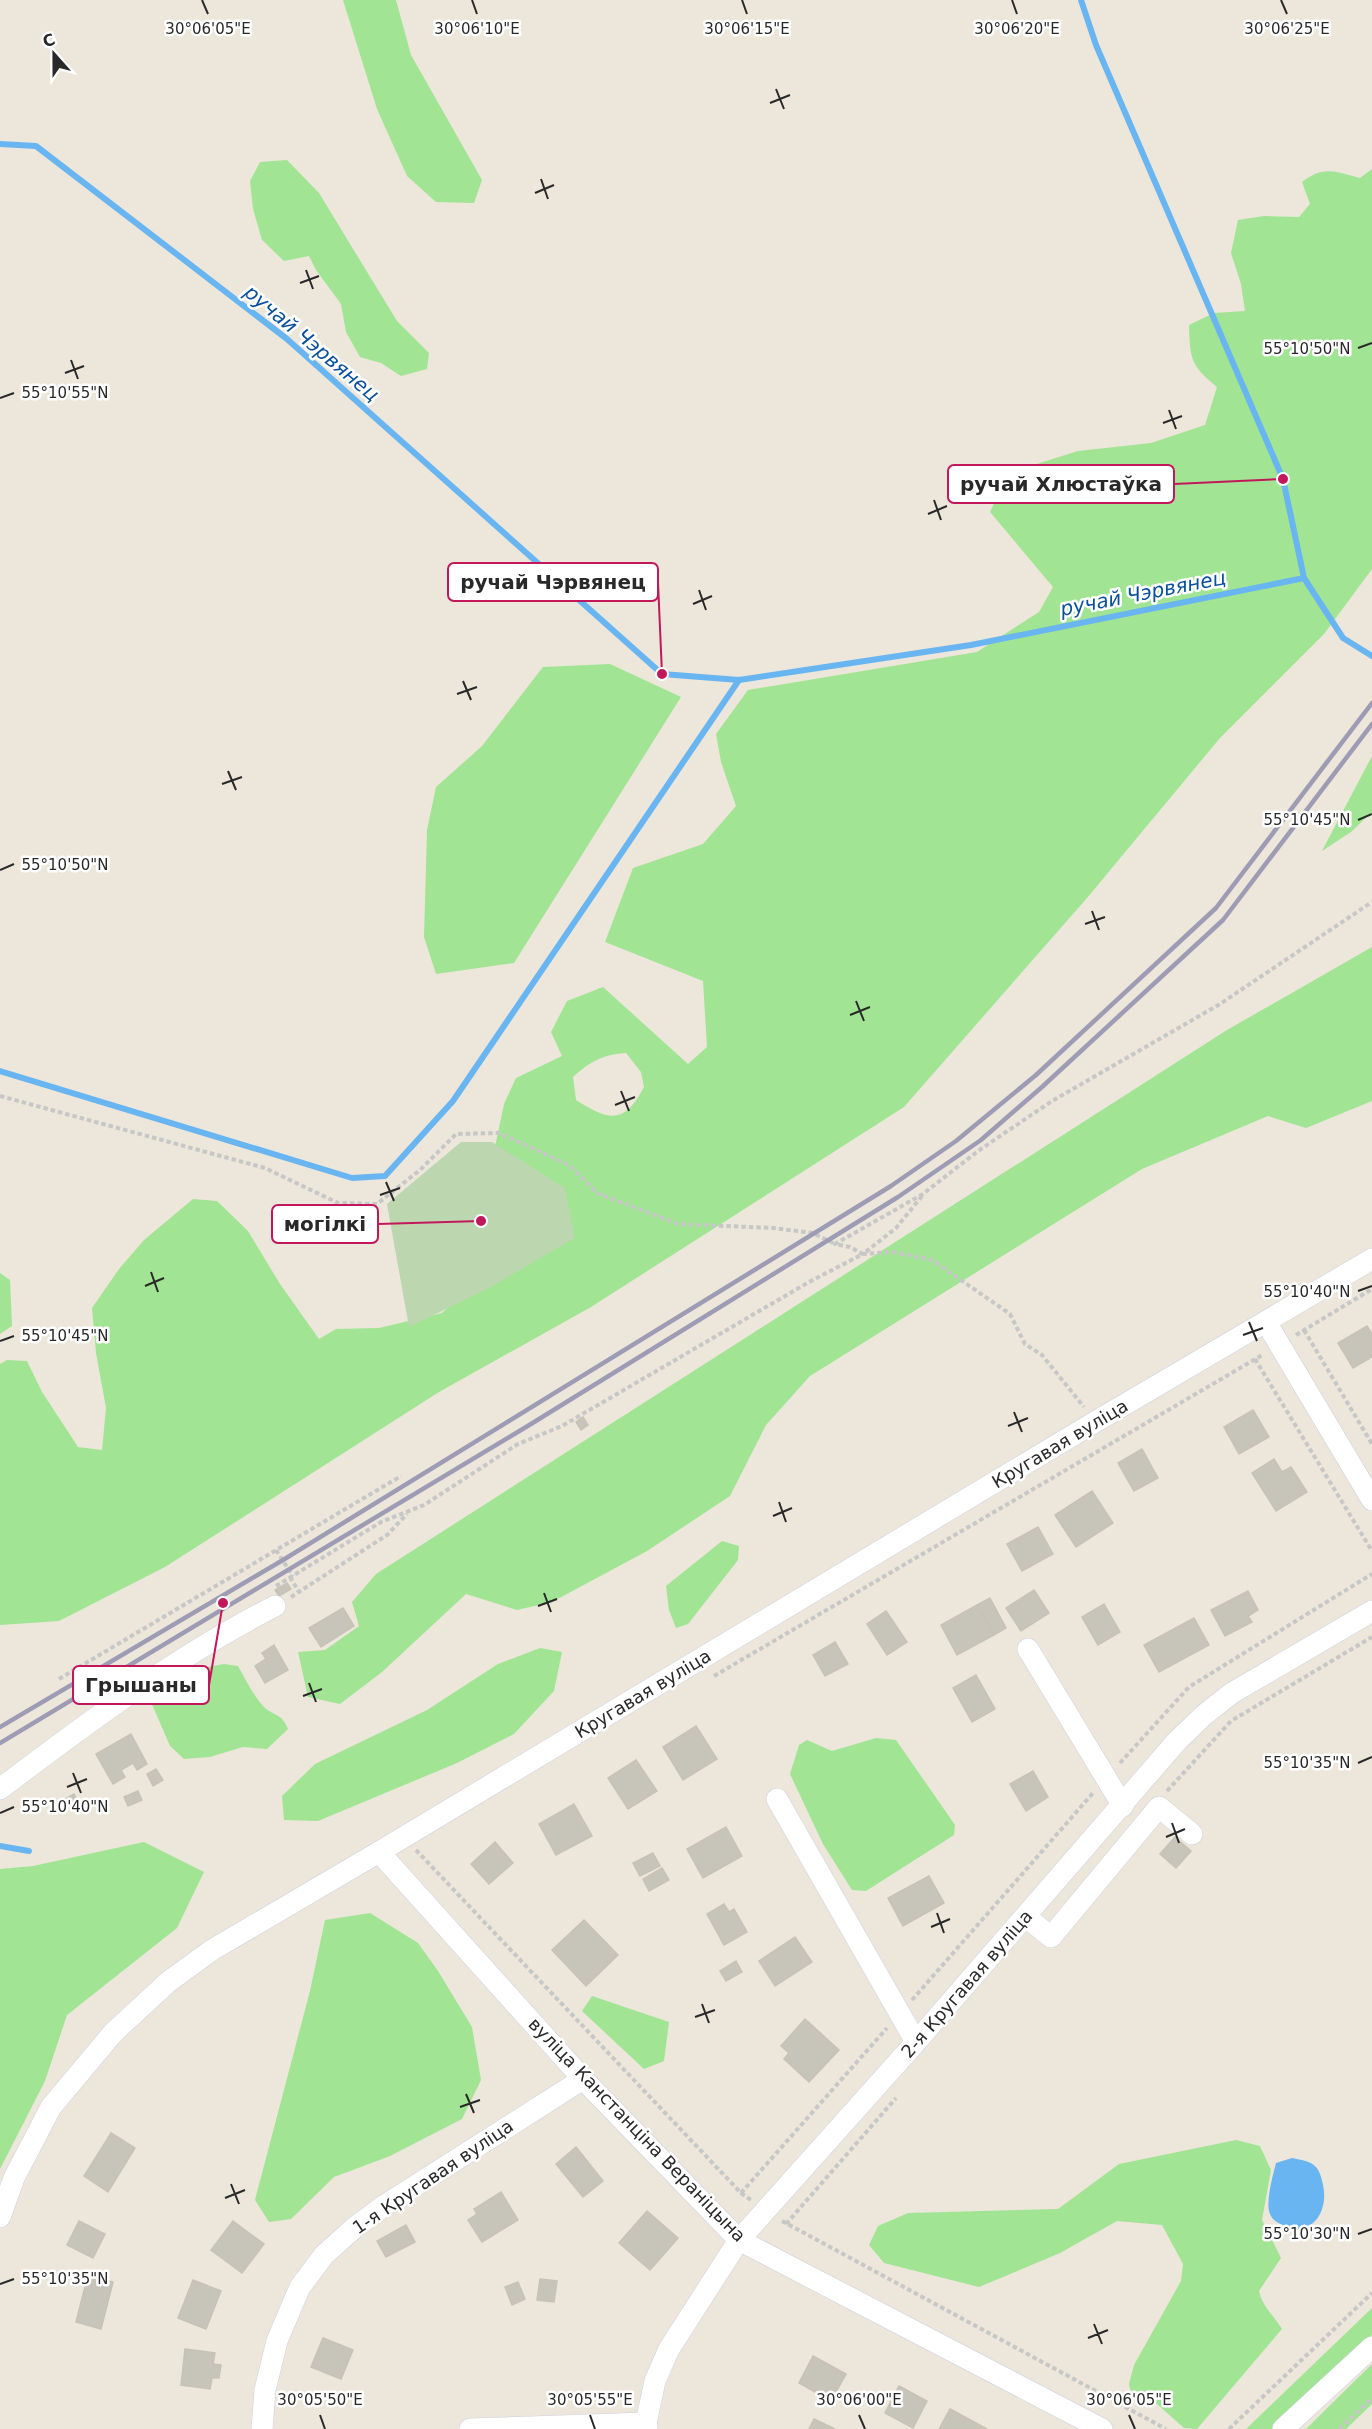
<svg xmlns="http://www.w3.org/2000/svg" width="1372" height="2429" font-family="'DejaVu Sans',sans-serif">
<rect width="100%" height="100%" fill="#ece7da"/>
<g fill="#a1e494" fill-rule="evenodd">
<polygon points="343,0 396,0 411,55 482,180 474,203 436,202 407,176 377,109"/>
<polygon points="287,160 319,193 397,321 429,353 427,369 401,376 381,363 360,357 346,332 341,304 316,270 309,256 284,261 262,240 253,209 250,181 260,162"/>
<path d="M 1372,169 L 1372,569 L 1324,634 L 1220,738 L 1087,898 L 904,1107 L 591,1307 L 439,1392 L 165,1567 L 59,1621 L 0,1625 L 0,1364 L 7,1360 L 27,1361 L 42,1392 L 78,1447 L 102,1450 L 106,1408 L 96,1353 L 92,1308 L 119,1269 L 144,1240 L 193,1199 L 217,1201 L 248,1231 L 280,1284 L 319,1339 L 336,1329 L 379,1328 L 442,1313 L 478,1277 L 494,1151 L 504,1104 L 516,1078 L 562,1056 L 551,1032 L 567,1001 L 603,987 L 688,1064 L 707,1047 L 703,981 L 605,942 L 633,868 L 703,844 L 736,806 L 721,762 L 716,734 L 748,690 L 977,652 L 1039,612 L 1053,587 L 990,512 L 1008,473 L 1078,451 L 1151,443 L 1205,425 L 1217,387 C 1190,365 1190,358 1189,325 L 1214,313 L 1245,311 L 1241,284 L 1231,253 L 1238,220 L 1264,216 L 1299,217 L 1310,204 L 1302,182 C 1324,165 1336,172 1360,178 ZM 626,1053 L 641,1072 L 644,1087 C 624,1125 609,1121 576,1100 L 573,1077 C 589,1062 604,1054 626,1053 Z"/>
<polygon points="610,664 681,697 514,963 436,974 424,937 427,830 436,787 482,746 543,667"/>
<polygon points="1372,756 1372,812 1351,832 1322,851"/>
<polygon points="1372,947 1372,1101 1306,1128 1268,1116 1142,1169 810,1376 766,1425 730,1496 647,1551 552,1602 517,1610 466,1594 382,1672 340,1704 308,1697 298,1652 325,1650 359,1626 352,1602 376,1574 1227,1030"/>
<polygon points="0,1273 10,1280 12,1326 0,1334"/>
<polygon points="722,1541 739,1546 738,1560 688,1624 676,1628 669,1610 666,1586"/>
<polygon points="540,1648 562,1652 554,1691 514,1734 457,1763 318,1821 284,1820 282,1796 315,1764 427,1710 498,1664"/>
<path d="M 224,1664 L 238,1666 C 246,1680 253,1695 264,1707 C 275,1717 282,1713 288,1729 L 267,1749 L 243,1747 L 210,1757 L 184,1759 L 170,1746 L 151,1702 L 157,1686 L 191,1670 Z"/>
<polygon points="876,1738 896,1740 955,1825 954,1835 866,1891 852,1890 823,1844 790,1774 799,1745 807,1740 832,1751"/>
<polygon points="144,1842 204,1872 177,1928 67,2015 45,2081 0,2169 0,1869 33,1866"/>
<polygon points="370,1913 418,1943 438,1971 472,2027 481,2080 462,2119 390,2156 334,2177 291,2219 269,2222 255,2200 310,1991 325,1920"/>
<polygon points="592,1996 669,2022 664,2061 644,2069 582,2011"/>
<path d="M 1236,2140 L 1260,2146 L 1271,2170 L 1262,2220 L 1281,2258 L 1259,2291 C 1262,2306 1274,2316 1282,2329 L 1197,2429 L 1184,2428 L 1157,2404 L 1133,2400 L 1129,2384 L 1134,2365 L 1181,2281 L 1183,2264 L 1162,2225 L 1117,2221 L 1060,2253 L 979,2287 L 884,2263 L 869,2245 L 878,2226 L 908,2213 L 1058,2209 L 1119,2164 Z"/>
<polygon points="1372,2308 1372,2335 1274,2429 1246,2429"/>
<polygon points="1372,2364 1372,2404 1346,2429 1306,2429"/>
</g>
<polygon fill="#bcd6b0" points="461,1142 492,1142 565,1188 575,1238 487,1289 409,1327 387,1204"/>
<path fill="#68b5f2" d="M 1292,2158 C 1312,2162 1319,2163 1323,2185 C 1329,2211 1312,2239 1283,2225 C 1278,2223 1272,2220 1270,2214 C 1265,2203 1273,2175 1276,2163 Z"/>
<g fill="none" stroke-linecap="round" stroke-linejoin="round">
<g stroke="#68b5f2" stroke-width="6">
<polyline points="1081,0 1096,45 1283,479 1304,578"/>
<polyline points="0,144 36,146 287,339 662,674 739,680 971,645 1304,578 1343,638 1372,656"/>
<polyline points="0,1071 352,1178 385,1176 453,1101 739,680"/>
<polyline points="0,1846 29,1851"/>
</g>
</g>
<g fill="#c7c4ba" stroke="#c7c3b4" stroke-width="1.5">
<polygon points="1367,1326 1372,1334 1372,1357 1353,1368 1338,1343"/>
<polygon points="1253,1410 1269,1437 1239,1454 1224,1427"/>
<polygon points="583,1417 588,1425 581,1430 576,1422"/>
<polygon points="1142,1449 1158,1478 1134,1491 1118,1463"/>
<polygon points="1274,1459 1282,1472 1291,1467 1307,1492 1276,1511 1252,1473"/>
<polygon points="1092,1491 1113,1523 1076,1547 1055,1515"/>
<polygon points="1038,1527 1053,1554 1022,1571 1007,1544"/>
<polygon points="287,1583 291,1589 279,1596 275,1590"/>
<polygon points="1034,1590 1049,1613 1021,1631 1006,1608"/>
<polygon points="1248,1591 1258,1610 1248,1616 1252,1622 1225,1636 1211,1610"/>
<polygon points="990,1598 1006,1628 994,1635 977,1605"/>
<polygon points="1104,1604 1120,1632 1098,1645 1082,1617"/>
<polygon points="977,1605 994,1635 957,1655 941,1625"/>
<polygon points="343,1608 354,1626 321,1647 309,1628"/>
<polygon points="886,1611 907,1642 887,1655 867,1624"/>
<polygon points="1194,1618 1209,1645 1159,1672 1144,1645"/>
<polygon points="835,1642 848,1664 825,1676 813,1655"/>
<polygon points="274,1645 288,1670 265,1683 255,1666 266,1659 262,1653"/>
<polygon points="976,1675 995,1709 972,1722 953,1688"/>
<polygon points="696,1726 717,1759 683,1780 663,1747"/>
<polygon points="131,1734 147,1764 137,1770 133,1763 121,1770 125,1777 113,1784 96,1754"/>
<polygon points="636,1760 657,1791 628,1809 608,1778"/>
<polygon points="156,1769 163,1780 153,1786 147,1774"/>
<polygon points="1033,1771 1048,1797 1026,1811 1010,1784"/>
<polygon points="138,1791 142,1800 128,1806 124,1797"/>
<polygon points="74,1794 80,1805 72,1810 65,1799"/>
<polygon points="574,1804 592,1836 556,1855 539,1824"/>
<polygon points="726,1827 742,1856 703,1878 687,1849"/>
<polygon points="1175,1837 1191,1851 1176,1868 1160,1854"/>
<polygon points="495,1842 513,1863 489,1884 471,1864"/>
<polygon points="653,1853 660,1866 640,1876 633,1863"/>
<polygon points="662,1868 669,1880 649,1891 643,1879"/>
<polygon points="929,1876 944,1903 903,1926 888,1898"/>
<polygon points="724,1904 729,1912 734,1909 747,1932 724,1945 707,1914"/>
<polygon points="584,1920 618,1955 586,1986 552,1950"/>
<polygon points="795,1937 812,1962 775,1986 759,1961"/>
<polygon points="736,1961 742,1972 726,1981 720,1971"/>
<polygon points="805,2019 839,2050 809,2082 784,2059 789,2053 781,2046"/>
<polygon points="111,2133 135,2148 108,2192 84,2176"/>
<polygon points="576,2147 603,2181 583,2197 556,2164"/>
<polygon points="501,2192 518,2220 482,2242 468,2220 477,2214 474,2209"/>
<polygon points="647,2211 678,2238 650,2270 619,2243"/>
<polygon points="79,2221 105,2234 93,2258 67,2245"/>
<polygon points="233,2221 264,2244 242,2273 211,2250"/>
<polygon points="406,2225 415,2242 386,2257 377,2241"/>
<polygon points="88,2275 113,2282 101,2329 76,2322"/>
<polygon points="540,2279 557,2281 554,2302 537,2300"/>
<polygon points="193,2280 221,2291 206,2329 178,2318"/>
<polygon points="518,2282 525,2299 512,2305 505,2287"/>
<polygon points="323,2338 353,2350 341,2379 311,2367"/>
<polygon points="185,2349 215,2353 213,2364 221,2365 219,2378 212,2378 210,2389 181,2385"/>
<polygon points="813,2356 846,2374 831,2401 799,2383"/>
<polygon points="899,2386 927,2401 913,2428 885,2413"/>
<polygon points="950,2409 987,2429 939,2429"/>
<polygon points="814,2419 835,2429 809,2429"/>
</g>
<g fill="none" stroke-linecap="round" stroke-linejoin="round">
<g stroke="#cfcfe2" stroke-width="22">
<g id="minor">
<polyline points="1266,1322 1372,1500"/>
<polyline points="1028,1649 1123,1806"/>
<path d="M 0,1789 C 88,1722 176,1657 275,1606"/>
<polyline points="777,1799 916,2042"/>
<polyline points="379,1852 583,2079 739,2240 1102,2429"/>
<polyline points="1026,1917 1051,1937 1159,1807 1192,1834"/>
<polyline points="0,2217 14,2178 51,2107 113,2033 168,1982 212,1950 379,1852 1095,1422 1372,1259"/>
<polyline points="262,2429 265,2390 277,2341 300,2287 324,2255 354,2228 385,2205 583,2079"/>
<polyline points="470,2429 646,2423"/>
<polyline points="647,2429 646,2423 655,2381 669,2349 739,2240 916,2042 1177,1741 1204,1715 1232,1693 1372,1611"/>
<polyline points="1283,2429 1372,2347"/>
</g>
</g>
<g stroke="#c7c7c7" stroke-width="4" stroke-dasharray="4.5 3" stroke-linecap="butt">
<polyline points="0,1096 265,1168 338,1203 377,1204 420,1170 456,1134 499,1133 569,1165 597,1193 678,1224 773,1228 813,1233 835,1244"/>
<polyline points="922,1196 896,1228 863,1254 894,1252 932,1260 1010,1314 1025,1344 1042,1355 1084,1407"/>
<polyline points="1304,1330 1372,1444"/>
<polyline points="1296,1335 1372,1289"/>
<polyline points="1255,1359 1372,1551"/>
<polyline points="276,1550 293,1576"/>
<polyline points="290,1577 299,1592"/>
<polyline points="276,1586 381,1522 424,1505 518,1444 562,1426 809,1282 863,1254 850,1247 835,1244 923,1194 978,1151 1052,1101 1220,1004 1372,902"/>
<polyline points="291,1597 387,1535 407,1514"/>
<polyline points="714,1676 1264,1354"/>
<polyline points="59,1679 401,1476"/>
<polyline points="1120,1763 1189,1687 1372,1574"/>
<polyline points="1167,1791 1231,1721 1372,1637"/>
<polyline points="416,1850 741,2193 751,2200"/>
<polyline points="912,2000 1093,1793"/>
<polyline points="741,2193 887,2028"/>
<polyline points="782,2221 1166,2429"/>
<polyline points="786,2224 896,2098"/>
<polyline points="1229,2429 1372,2293"/>
<polyline points="1339,2429 1372,2398"/>
</g>
<use href="#minor" stroke="#fff" stroke-width="21"/>
<g stroke="#9d9cb4" stroke-width="4.5">
<polyline points="0,1727 283,1560 891,1186 956,1141 1036,1075 1216,908 1372,703"/>
<polyline points="0,1743 531,1424 898,1197 981,1140 1042,1087 1223,920 1372,724"/>
</g>
</g>
<path fill="none" stroke="#292929" stroke-width="2" d="M 202,0 L 208,14M 472,0 L 477,14M 742,0 L 747,14M 1012,0 L 1017,14M 1281,0 L 1287,14M 776,89 L 784,109M 770,103 L 790,95M 541,179 L 548,199M 535,193 L 554,185M 306,270 L 313,289M 300,283 L 319,276M 1358,348 L 1372,343M 71,360 L 78,379M 65,373 L 84,366M 0,398 L 14,393M 1169,410 L 1176,429M 1163,423 L 1182,416M 934,500 L 941,520M 928,514 L 947,506M 699,590 L 706,610M 693,604 L 712,596M 463,681 L 471,700M 457,694 L 477,687M 228,771 L 236,790M 222,784 L 242,777M 1358,820 L 1372,814M 0,870 L 14,864M 1092,911 L 1099,930M 1085,924 L 1105,917M 856,1001 L 864,1021M 850,1015 L 870,1007M 621,1091 L 629,1111M 615,1105 L 635,1097M 386,1182 L 394,1201M 380,1195 L 400,1188M 151,1272 L 158,1292M 145,1286 L 164,1278M 1358,1291 L 1372,1286M 1249,1322 L 1257,1341M 1243,1335 L 1263,1328M 0,1341 L 14,1336M 1014,1412 L 1022,1432M 1008,1426 L 1028,1418M 779,1502 L 786,1522M 773,1516 L 792,1508M 544,1593 L 551,1612M 538,1606 L 557,1599M 309,1683 L 316,1702M 303,1696 L 322,1689M 1358,1763 L 1372,1757M 73,1773 L 81,1793M 67,1787 L 87,1779M 0,1813 L 14,1807M 1172,1823 L 1179,1843M 1166,1837 L 1185,1829M 937,1913 L 944,1933M 931,1927 L 950,1919M 702,2004 L 709,2023M 695,2017 L 715,2010M 466,2094 L 474,2113M 460,2107 L 480,2100M 231,2184 L 239,2204M 225,2198 L 245,2190M 1358,2234 L 1372,2229M 0,2284 L 14,2279M 1094,2324 L 1102,2344M 1088,2338 L 1108,2330M 320,2415 L 325,2429M 590,2415 L 595,2429M 859,2415 L 865,2429M 1129,2415 L 1135,2429"/>
<g text-anchor="middle" stroke-width="5" stroke-linejoin="round" paint-order="stroke">
<g font-size="18" fill="#292929" stroke="#fff">
<text transform="translate(1060 1444) rotate(-31)" y="6">Кругавая вуліца</text>
<text transform="translate(643 1694) rotate(-31)" y="6">Кругавая вуліца</text>
<text transform="translate(967 1984) rotate(-49)" y="6">2-я Кругавая вуліца</text>
<text transform="translate(637 2130) rotate(46)" y="6">вуліца Канстанціна Вераніцына</text>
<text transform="translate(433 2177) rotate(-34)" y="6">1-я Кругавая вуліца</text>
</g>
<g font-size="20" font-style="italic" fill="#094f9c" stroke="#fff">
<text transform="translate(312 343) rotate(40)" y="7">ручай Чэрвянец</text>
<text transform="translate(1143 593) rotate(-11)" y="7">ручай Чэрвянец</text>
</g>
</g>
<g font-size="15" text-anchor="middle" fill="#292929" stroke="#fff" stroke-width="5" stroke-linejoin="round" paint-order="stroke">
<text x="208" y="34">30°06'05"E</text>
<text x="477" y="34">30°06'10"E</text>
<text x="747" y="34">30°06'15"E</text>
<text x="1017" y="34">30°06'20"E</text>
<text x="1287" y="34">30°06'25"E</text>
<text x="1307" y="354">55°10'50"N</text>
<text x="65" y="398">55°10'55"N</text>
<text x="1307" y="825">55°10'45"N</text>
<text x="65" y="870">55°10'50"N</text>
<text x="1307" y="1297">55°10'40"N</text>
<text x="65" y="1341">55°10'45"N</text>
<text x="1307" y="1768">55°10'35"N</text>
<text x="65" y="1812">55°10'40"N</text>
<text x="1307" y="2239">55°10'30"N</text>
<text x="65" y="2284">55°10'35"N</text>
<text x="320" y="2405">30°05'50"E</text>
<text x="590" y="2405">30°05'55"E</text>
<text x="859" y="2405">30°06'00"E</text>
<text x="1129" y="2405">30°06'05"E</text>
</g>
<path fill="none" stroke="#c2185b" stroke-width="2" d="M1283 479L1174 484M662 674L658 582M481 1221L378 1224M223 1603L209 1685"/>
<g fill="#c2185b" stroke="#fff" stroke-width="2">
<circle cx="1283" cy="479" r="6"/>
<circle cx="662" cy="674" r="6"/>
<circle cx="481" cy="1221" r="6"/>
<circle cx="223" cy="1603" r="6"/>
</g>
<g fill="#fff" stroke="#c2185b" stroke-width="2">
<rect x="948" y="465" width="226" height="38" rx="6"/>
<rect x="448" y="563" width="210" height="38" rx="6"/>
<rect x="272" y="1205" width="106" height="38" rx="6"/>
<rect x="73" y="1666" width="136" height="38" rx="6"/>
</g>
<g font-size="20" text-anchor="middle" font-weight="bold" fill="#292929">
<text x="1061" y="491">ручай Хлюстаўка</text>
<text x="553" y="589">ручай Чэрвянец</text>
<text x="325" y="1231">могілкі</text>
<text x="141" y="1692">Грышаны</text>
</g>
<g transform="translate(54 54) rotate(339)" stroke="#ffffff" stroke-width="4.5" paint-order="stroke">
<path d="M0-4.5L10 22L0 15L-10 22Z" fill="#292929"/>
<text y="-9" font-size="16" font-weight="bold" text-anchor="middle" fill="#292929">С</text>
</g>
</svg>
